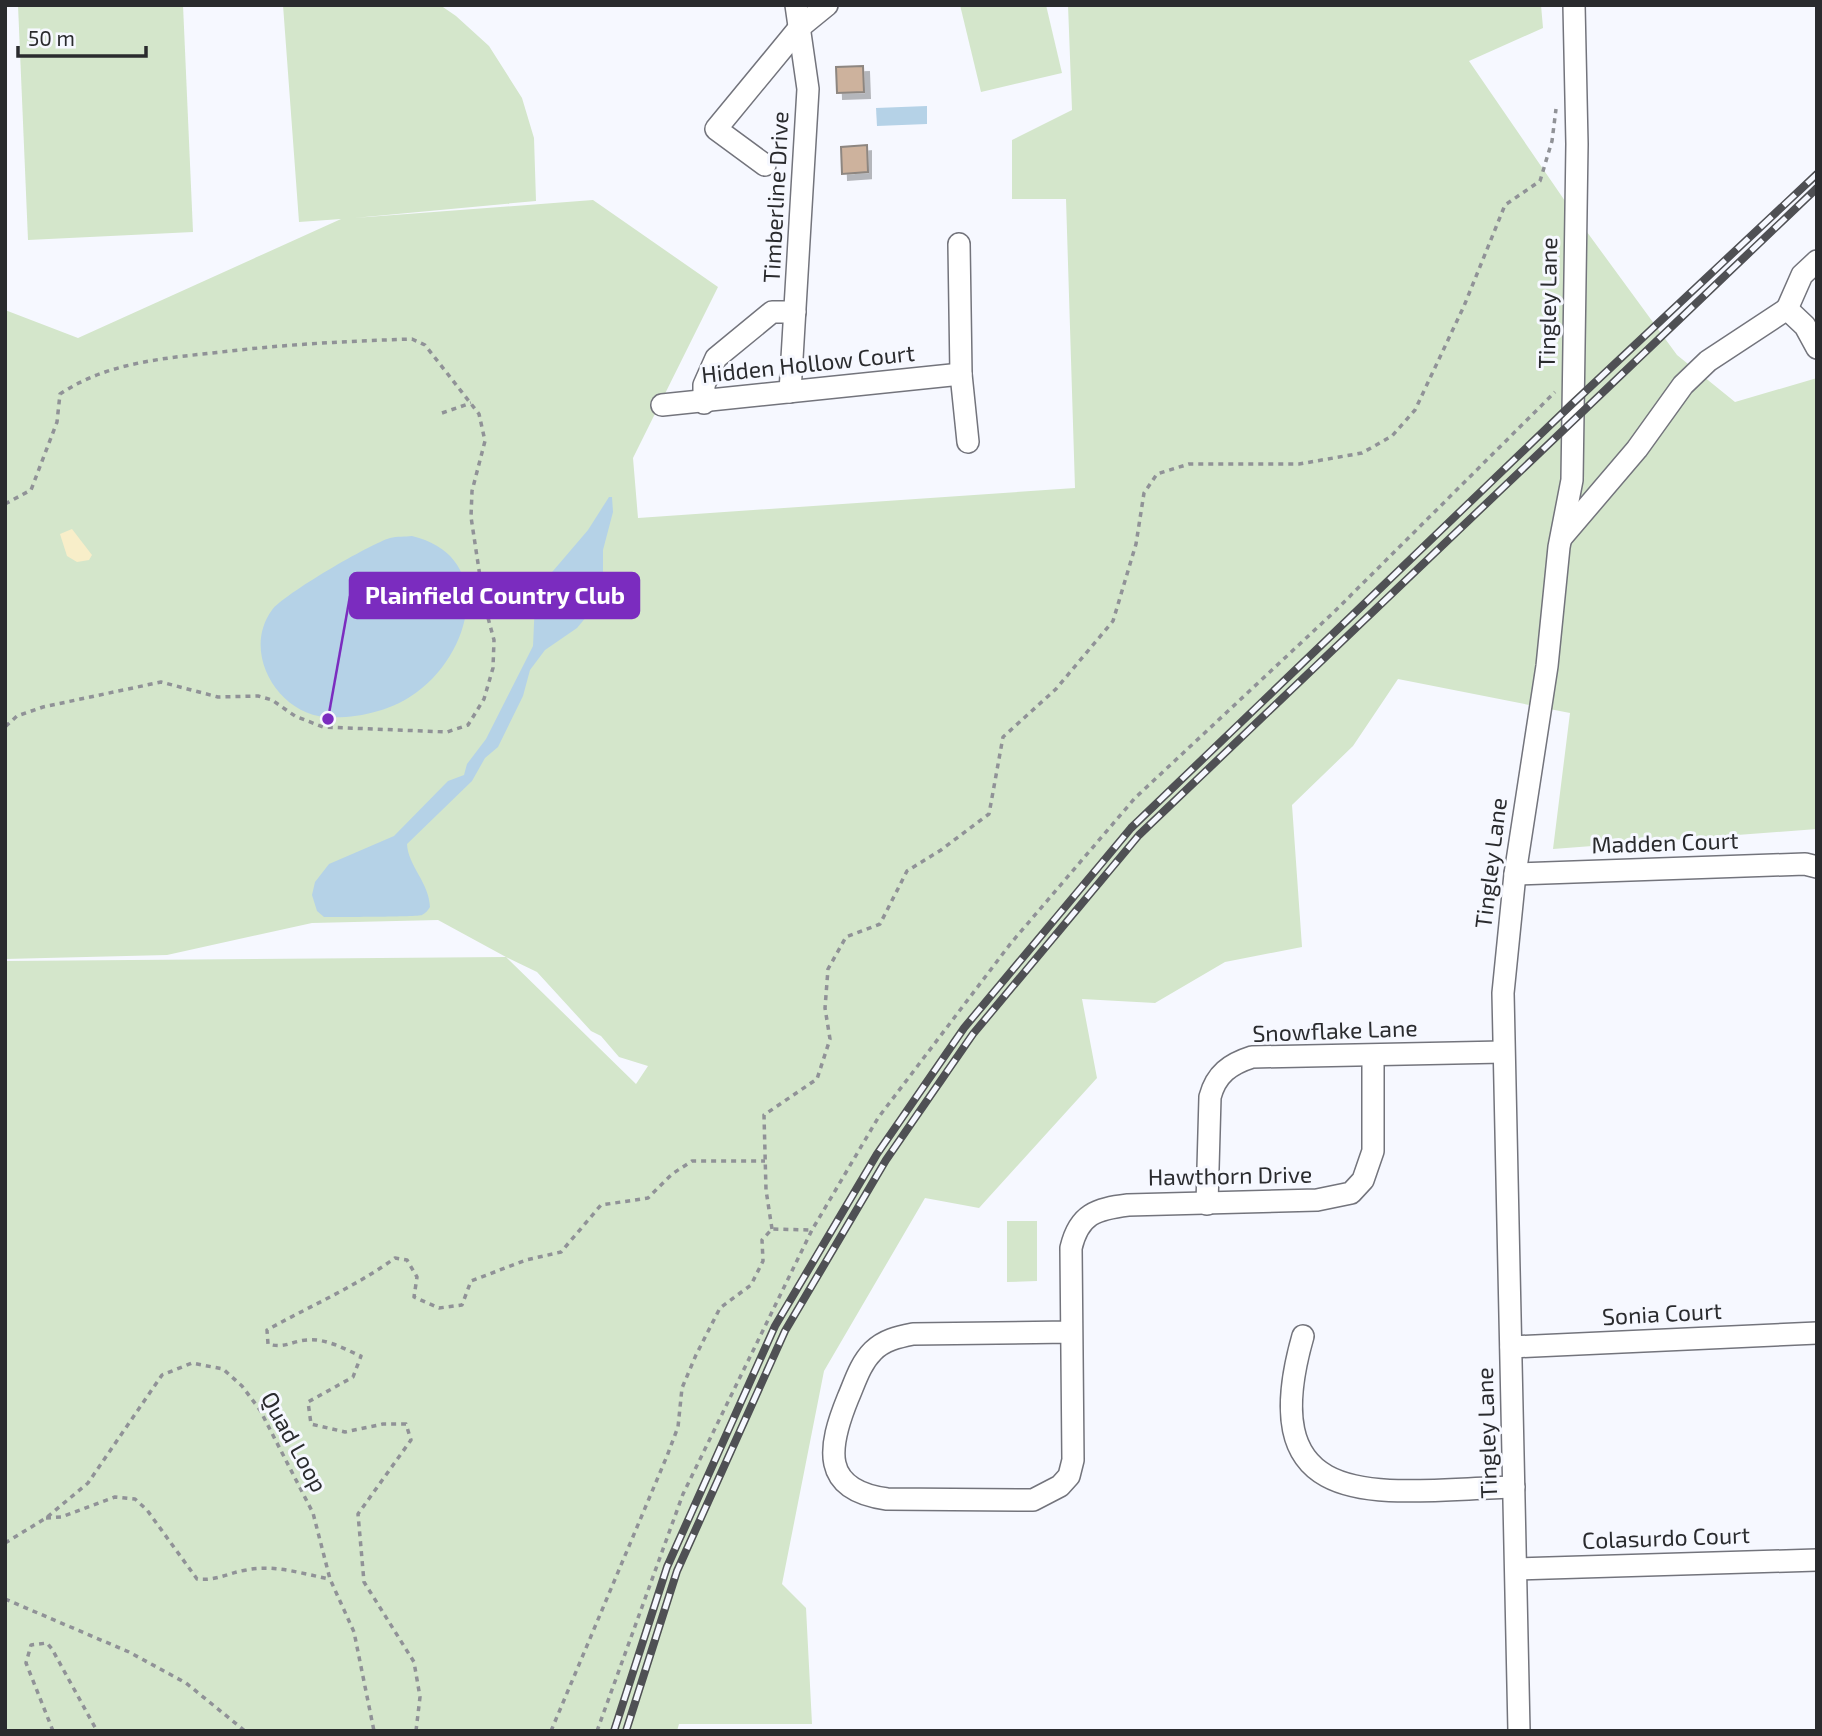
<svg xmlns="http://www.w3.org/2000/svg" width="1822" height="1736" font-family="'Exo 2',sans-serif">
<defs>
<filter id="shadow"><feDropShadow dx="6" dy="6" stdDeviation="0" flood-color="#0004"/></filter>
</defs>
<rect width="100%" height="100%" fill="#f6f8ff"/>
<g fill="#d4e6cb" fill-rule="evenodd">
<polygon points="18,5 183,5 193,232 28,240"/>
<path d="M 283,5 L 440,5 L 456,16 L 489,46 L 522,98 L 534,138 L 536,201 L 354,218 L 593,200 L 718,287 L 633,458 L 638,518 L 1075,488 L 1066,199 L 1012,199 L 1012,140 L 1072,110 L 1068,5 L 1541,5 L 1543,28 L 1469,61 L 1576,217 L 1677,355 L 1735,402 L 1817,378 L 1817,829 L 1553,849 L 1570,713 L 1398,679 L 1353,746 L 1292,805 L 1302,947 L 1225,962 L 1155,1003 L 1082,999 L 1097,1078 L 979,1208 L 925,1198 L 824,1371 L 782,1584 L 806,1608 L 812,1724 L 679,1724 L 677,1731 L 5,1731 L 5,961 L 506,957 L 438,920 L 312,923 L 167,955 L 5,959 L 5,310 L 78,338 L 341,219 L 299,222 ZM 506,957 L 537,972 L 591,1031 L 601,1036 L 619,1057 L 648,1066 L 636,1084 Z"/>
<polygon points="960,5 1046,5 1062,73 981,92"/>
<polygon points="1007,1221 1037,1221 1037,1281 1007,1282"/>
</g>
<polygon fill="#f8eec9" points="72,529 92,555 89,560 77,562 67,556 60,534"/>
<g fill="#b5d2e7">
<polygon points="927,106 927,124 877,126 876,108"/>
<path d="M 609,497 L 612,497 L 613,512 L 603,550 L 603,575 L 597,604 L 577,628 L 545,650 L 530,670 L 523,696 L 498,747 L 485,758 L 472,781 L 407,844 C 408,866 429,882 430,907 C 428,910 426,913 422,915 C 418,917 336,917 324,917 L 317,911 L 312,895 L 315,882 L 329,864 L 394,836 L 448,781 L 464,775 L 467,764 L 486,739 L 528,656 L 533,646 L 535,601 L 547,578 L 588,530 Z"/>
<path d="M 412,536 C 496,556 472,652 417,692 C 392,711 356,719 326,717 C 278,714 241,652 272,610 C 284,594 370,544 390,538 C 397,536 405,537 412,536 Z"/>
</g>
<g fill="#cdb29d" stroke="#8d8680" stroke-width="2" filter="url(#shadow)">
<polygon points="863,66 864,92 837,93 836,67"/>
<polygon points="867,145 868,172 842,174 841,147"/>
</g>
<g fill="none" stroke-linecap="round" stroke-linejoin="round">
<g stroke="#73747c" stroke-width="24">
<g id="minor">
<polyline points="765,165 716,129 800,27 827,5"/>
<polyline points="959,244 961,374 968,442"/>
<polyline points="1787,309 1802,275 1817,261"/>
<polyline points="790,392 808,89 796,5"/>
<polyline points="704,403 704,385 716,358 772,312 795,312"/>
<polyline points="662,405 961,374"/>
<polyline points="1562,537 1637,449 1683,385 1708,361 1787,309 1805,326 1817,348"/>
<polyline points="1515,874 1805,864 1817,867"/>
<path d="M 1207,1204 L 1210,1097 C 1216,1074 1230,1064 1252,1057 L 1503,1052"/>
<path d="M 1071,1332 L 913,1334 C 898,1337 884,1340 873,1351 C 860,1364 855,1382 848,1398 C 828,1447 820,1490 887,1499 L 1033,1500 L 1060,1486 L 1069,1476 L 1073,1460 L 1071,1248 C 1079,1214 1096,1209 1128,1205 L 1317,1200 L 1351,1193 L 1363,1180 L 1373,1151 L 1373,1056"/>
<path d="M 1303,1336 C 1250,1522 1388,1490 1514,1487"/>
<polyline points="1511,1347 1817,1333"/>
<polyline points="1517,1569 1817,1560"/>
<polyline points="1519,1731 1503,993 1515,874 1547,666 1559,547 1572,480 1577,144 1574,5"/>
</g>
</g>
<g stroke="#909297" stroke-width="3.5" stroke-dasharray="5 5" stroke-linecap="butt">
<polyline points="442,413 471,403"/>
<path d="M 5,504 L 31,490 L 57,422 L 60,394 C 111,360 171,358 230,351 C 291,344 351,341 412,339 L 425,345 L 479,414 L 485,441 L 472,491 L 471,517 L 484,603 L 494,640 L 493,668 L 484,699 L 468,725 L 447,732 L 323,727 L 295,716 L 272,700 L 258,696 L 218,697 L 161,682 L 43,707 L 17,716 L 5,727"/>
<polyline points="772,1229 766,1190 764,1115 817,1079 830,1039 825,1008 828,969 846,937 880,924 907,871 941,850 989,814 1003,737 1056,689 1113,621 1136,544 1144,493 1157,474 1189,464 1299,464 1362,453 1392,436 1415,410 1464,306 1505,205 1540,181 1552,141 1556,109"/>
<path d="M 46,1518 L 61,1517 L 115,1497 L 135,1499 L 147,1510 L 197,1579 C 217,1581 228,1573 246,1570 C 274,1564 303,1574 330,1579"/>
<polyline points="5,1543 46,1518 88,1483 162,1375 192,1363 223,1369 242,1386 260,1410 313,1513 330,1579 354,1632 374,1731"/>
<polyline points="5,1599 129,1652 186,1683 245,1731"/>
<polyline points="53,1731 26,1663 31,1645 47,1643 52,1649 97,1731"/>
<path d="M 416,1731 L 420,1697 L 414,1662 L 364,1582 L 358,1514 L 411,1440 L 406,1424 L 383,1424 L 345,1432 L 311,1424 L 308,1402 L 353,1377 L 361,1356 C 344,1349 326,1338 307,1340 C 291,1341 285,1349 268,1344 L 267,1330 C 310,1306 355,1287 395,1258 L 407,1260 L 417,1277 L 414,1297 L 439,1308 L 462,1305 L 471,1281 L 526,1260 L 561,1252 L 601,1205 L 648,1198 L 672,1174 L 692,1161 L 765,1161"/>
<polyline points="551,1731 667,1456 678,1427 682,1388 696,1355 720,1308 751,1285 763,1261 762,1240 772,1229 812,1230"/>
<polyline points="597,1731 683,1494 812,1230 878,1118 1011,943 1135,798 1334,612 1555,392"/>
</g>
<use href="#minor" stroke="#fff" stroke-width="21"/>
<g stroke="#4f5054" stroke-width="8">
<g id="rail">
<polyline points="614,1731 667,1567 775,1326 877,1154 964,1028 1131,828 1572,404 1817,174"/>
<polyline points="626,1731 677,1571 785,1331 886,1160 973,1034 1139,835 1817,188"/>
</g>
</g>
<use href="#rail" stroke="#f6f8ff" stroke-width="5" stroke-dasharray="16" stroke-linecap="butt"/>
</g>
<g text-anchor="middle" stroke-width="6" stroke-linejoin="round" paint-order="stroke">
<g font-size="23" fill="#2a2b2e" stroke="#f6f8ff">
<text transform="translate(776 197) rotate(-87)" y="8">Timberline Drive</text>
<text transform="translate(1548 303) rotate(-89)" y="8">Tingley Lane</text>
<text transform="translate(808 364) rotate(-6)" y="8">Hidden Hollow Court</text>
<text transform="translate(1665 843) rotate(-2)" y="8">Madden Court</text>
<text transform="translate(1491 863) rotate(-83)" y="8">Tingley Lane</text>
<text transform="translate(1335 1031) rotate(-2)" y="8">Snowflake Lane</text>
<text transform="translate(1230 1176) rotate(-1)" y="8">Hawthorn Drive</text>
<text transform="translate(1662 1314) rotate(-3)" y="8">Sonia Court</text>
<text transform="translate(1487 1433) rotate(-92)" y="8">Tingley Lane</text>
<text transform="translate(294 1442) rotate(61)" y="8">Quad Loop</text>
<text transform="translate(1666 1538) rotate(-2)" y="8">Colasurdo Court</text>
</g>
</g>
<path fill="none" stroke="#7b2cbf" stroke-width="2.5" d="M328 719L350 596"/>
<circle fill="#7b2cbf" stroke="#f6f8ff" stroke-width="2.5" cx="328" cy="719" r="7"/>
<rect fill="#7b2cbf" stroke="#7b2cbf" stroke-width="2.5" x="350" y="573" width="289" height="45" rx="7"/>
<g font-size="24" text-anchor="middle" font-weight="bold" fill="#fff">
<text x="495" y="604">Plainfield Country Club</text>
</g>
<rect width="1822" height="1736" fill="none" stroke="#2a2b2e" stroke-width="14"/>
<path d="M18 46v10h128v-10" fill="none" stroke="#2a2b2e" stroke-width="3.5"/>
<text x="28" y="46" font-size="21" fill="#2a2b2e" stroke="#f6f8ff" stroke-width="5" paint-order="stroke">50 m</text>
</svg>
